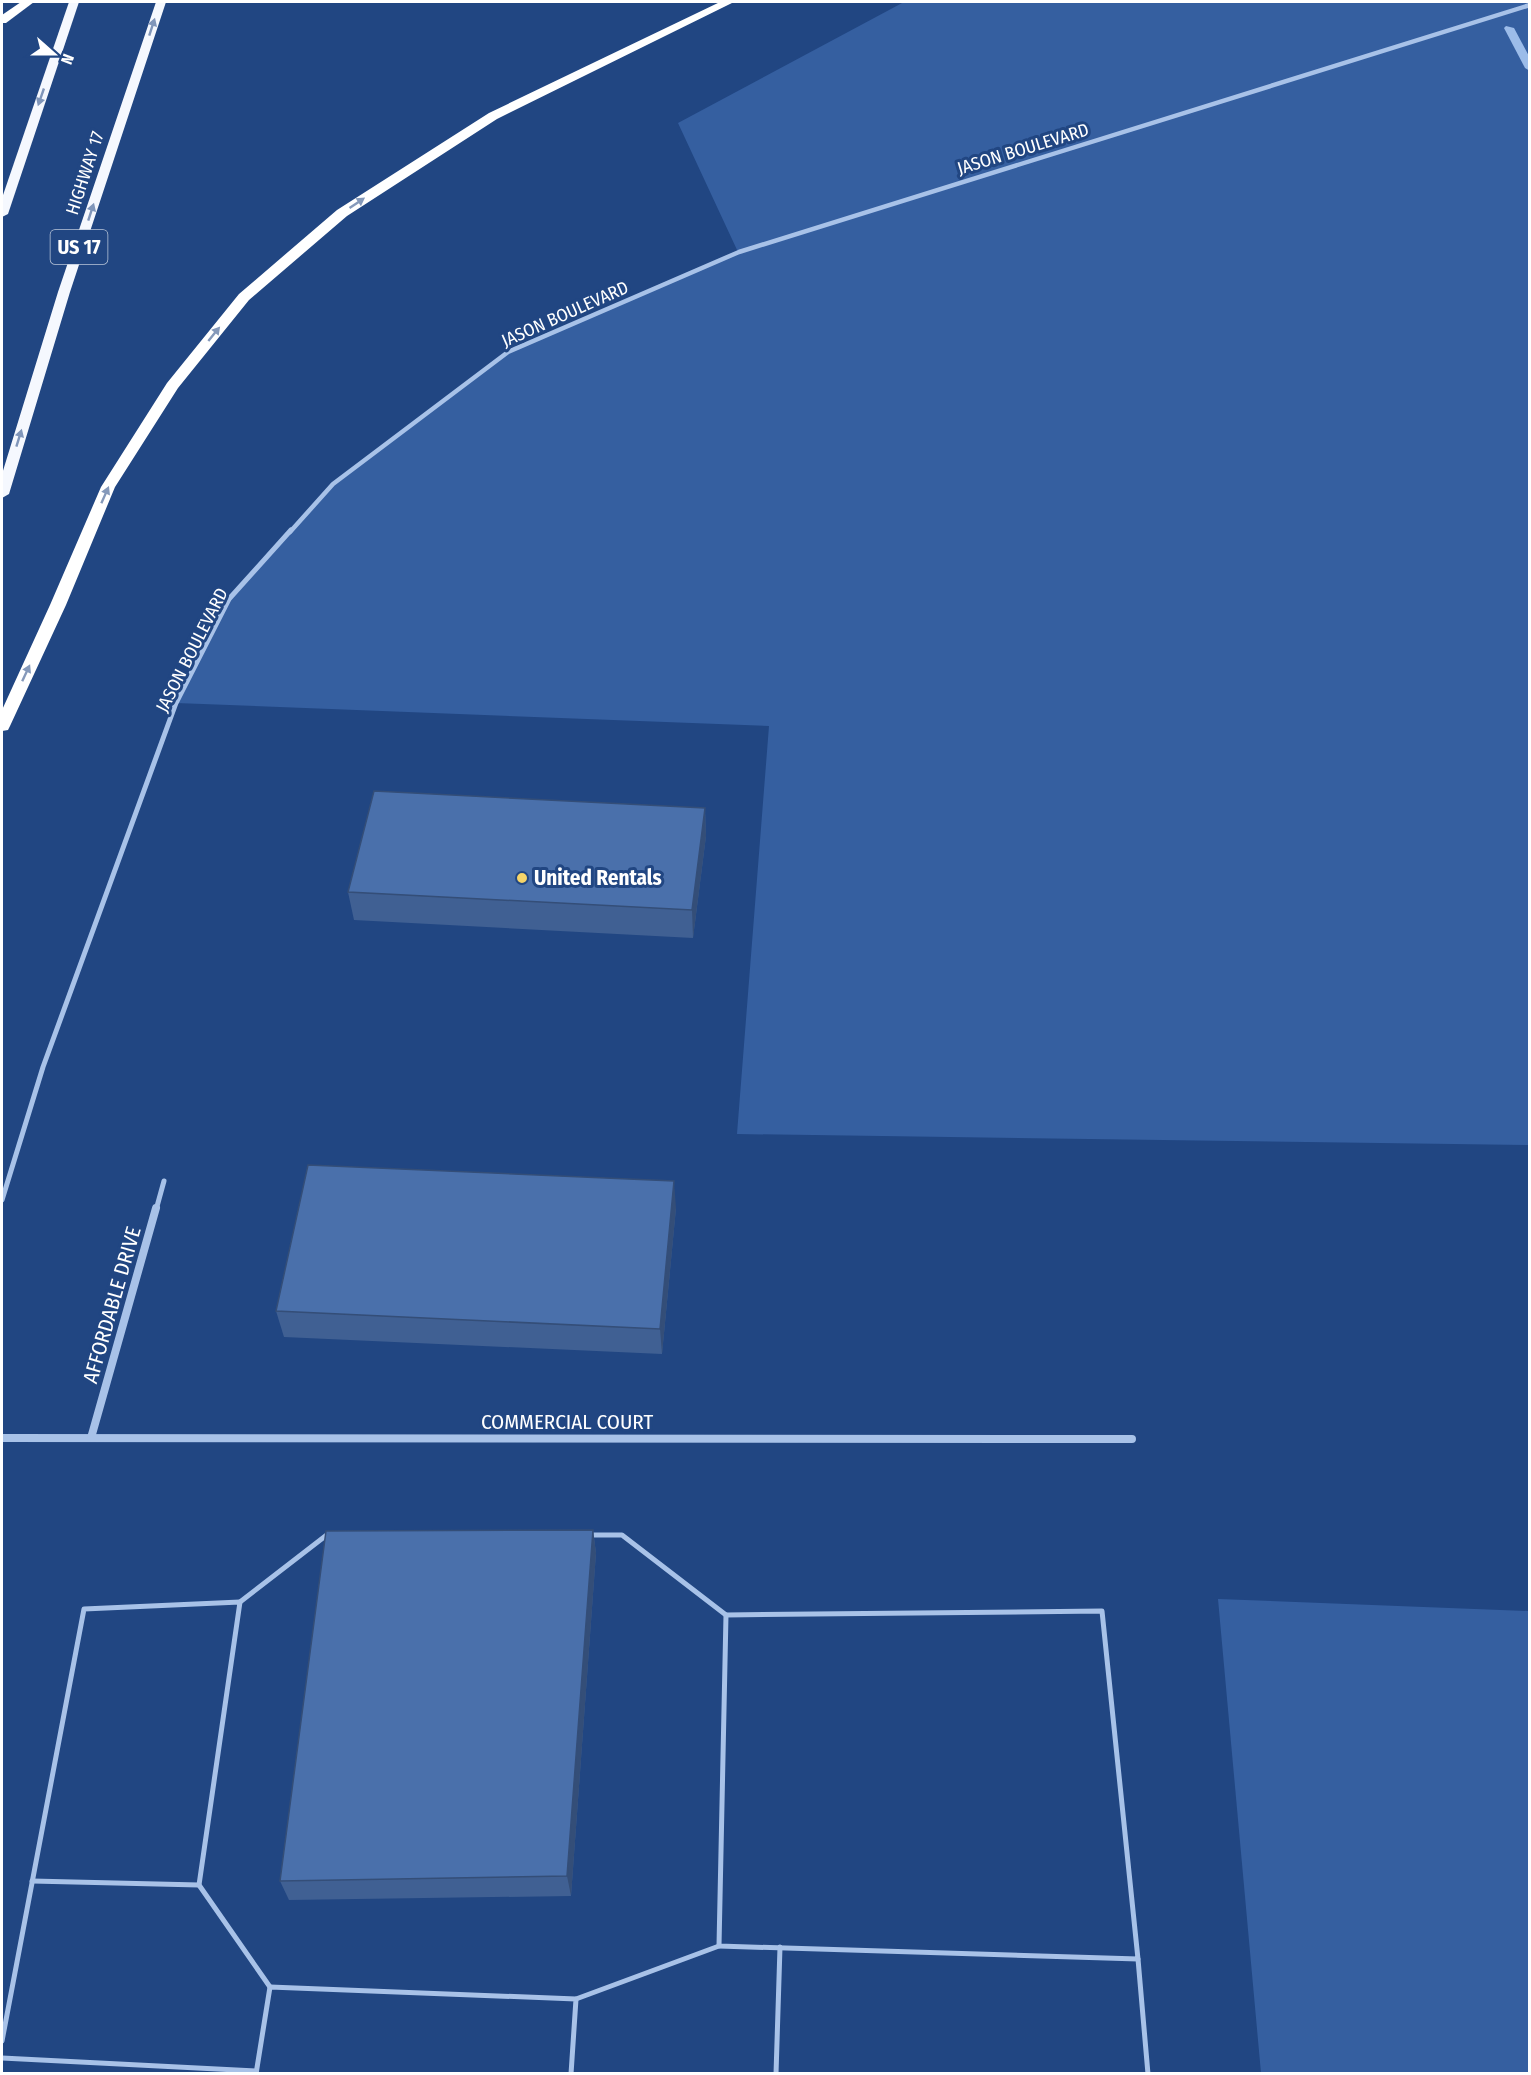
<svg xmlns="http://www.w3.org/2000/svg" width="1531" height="2075" font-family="'Fira Sans Condensed',sans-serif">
<rect width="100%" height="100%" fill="#214682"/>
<g fill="#355fa0">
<polygon points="904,2 1529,2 1529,1145 737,1134 769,726 176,703 229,599 333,484 508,352 738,252 678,123"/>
<polygon points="1218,1599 1529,1611 1529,2073 1261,2073"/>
</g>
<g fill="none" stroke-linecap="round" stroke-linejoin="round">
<polygon fill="#9cbce9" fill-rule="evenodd" points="1506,26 1514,28 1530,58 1530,71 1525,68 1504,28"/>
<g stroke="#a8c2e8" stroke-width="5">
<polyline points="591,1535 622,1535 726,1615"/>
<polyline points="240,1602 328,1534"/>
<polygon points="1102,1611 1138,1959 719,1946 726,1615"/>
<polyline points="32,1881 199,1885"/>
<polyline points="1138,1959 1148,2074"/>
<polyline points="576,1999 719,1946"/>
<polyline points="2,2041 84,1609 240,1602 199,1885 270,1987"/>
<polyline points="2,2058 256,2071"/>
<polyline points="256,2074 270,1987 576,1999 571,2074"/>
<polyline points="776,2074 780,1947"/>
</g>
<polyline stroke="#a8c2e8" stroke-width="4.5" points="290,532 333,484 508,352 739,252 1530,5"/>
<g stroke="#a8c2e8" stroke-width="5">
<polyline points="2,1200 43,1067 176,703 229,599 291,530"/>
<polyline points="156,1210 164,1181"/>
</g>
<g stroke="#a8c2e8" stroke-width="8">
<polyline points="2,1438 1132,1439"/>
<polyline points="91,1438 156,1208"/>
</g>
<g fill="#f5f8fe" fill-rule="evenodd">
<polygon points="69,2 79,2 8,214 2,217 2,198"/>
<polygon points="156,2 166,2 70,292 9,494 2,498 2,474 58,292"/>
</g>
<g fill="#fff" fill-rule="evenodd">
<polygon points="21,2 34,2 6,23 2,23 2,15"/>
<polygon points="720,2 734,2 497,119 347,216 249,300 178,388 115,487 66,605 10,726 8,730 2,731 2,710 50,605 101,487 167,383 239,294 337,210 489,113"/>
</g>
</g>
<g fill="#406093">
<polygon points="705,808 706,836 693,938 354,920 348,892"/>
<polygon points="676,1208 662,1354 284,1337 276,1311"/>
<polygon points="593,1530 596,1553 571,1896 289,1900 280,1881"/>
</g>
<g fill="#344e78">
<polygon points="705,808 706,836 693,938 692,910"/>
<polygon points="674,1181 676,1208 662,1354 660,1329"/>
<polygon points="593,1530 596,1553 571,1896 567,1876"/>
</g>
<g fill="#4a70ab" stroke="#344e78" stroke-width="1.5">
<polygon points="374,791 705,808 692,910 348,892"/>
<polygon points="308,1165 674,1181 660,1329 276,1311"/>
<polygon points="593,1530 567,1876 280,1881 326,1531"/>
</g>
<defs><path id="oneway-solid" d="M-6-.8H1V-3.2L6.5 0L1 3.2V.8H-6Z" transform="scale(1.5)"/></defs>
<g fill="#8096ba">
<use href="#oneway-solid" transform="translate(152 27) rotate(-72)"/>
<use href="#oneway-solid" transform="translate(41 97) rotate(109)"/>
<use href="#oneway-solid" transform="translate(91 212) rotate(-72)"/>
<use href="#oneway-solid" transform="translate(19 438) rotate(-73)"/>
</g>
<g fill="#8599ba">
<use href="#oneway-solid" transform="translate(357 203) rotate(-34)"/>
<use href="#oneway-solid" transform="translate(214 334) rotate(-51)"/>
<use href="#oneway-solid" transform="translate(105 495) rotate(-66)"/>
<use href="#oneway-solid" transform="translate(26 673) rotate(-65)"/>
</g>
<circle fill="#f5d469" stroke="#214682" stroke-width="2" cx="522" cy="878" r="6"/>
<g text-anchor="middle" stroke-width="6" stroke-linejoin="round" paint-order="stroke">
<g font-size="18" fill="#fff" stroke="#214682">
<text transform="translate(1023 149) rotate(-17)" y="6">JASON BOULEVARD</text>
<text transform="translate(85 173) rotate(-72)" y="6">HIGHWAY 17</text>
<text transform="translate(565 314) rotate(-24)" y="6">JASON BOULEVARD</text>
<text transform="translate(192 650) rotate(-63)" y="6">JASON BOULEVARD</text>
</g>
<rect fill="#214682" stroke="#bcc8da" stroke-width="1.5" x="50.5" y="230" width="57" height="34" rx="4.5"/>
<g font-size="20" font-weight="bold" fill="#fff">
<text x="79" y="254">US 17</text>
</g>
<g font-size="21" font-weight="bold" fill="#fff" stroke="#214682" text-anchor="start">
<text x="534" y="885">United Rentals</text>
</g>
<g font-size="21" fill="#fff" stroke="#214682">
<text transform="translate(112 1305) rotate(-74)" y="7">AFFORDABLE DRIVE</text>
<text x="567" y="1429">COMMERCIAL COURT</text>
</g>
</g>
<rect width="1531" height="2075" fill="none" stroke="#ffffff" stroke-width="6"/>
<g transform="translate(54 54) rotate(111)" stroke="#214682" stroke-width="4.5" paint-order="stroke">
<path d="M0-4.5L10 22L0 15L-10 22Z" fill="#ffffff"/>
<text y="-9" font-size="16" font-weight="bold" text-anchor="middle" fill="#ffffff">N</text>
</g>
</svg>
